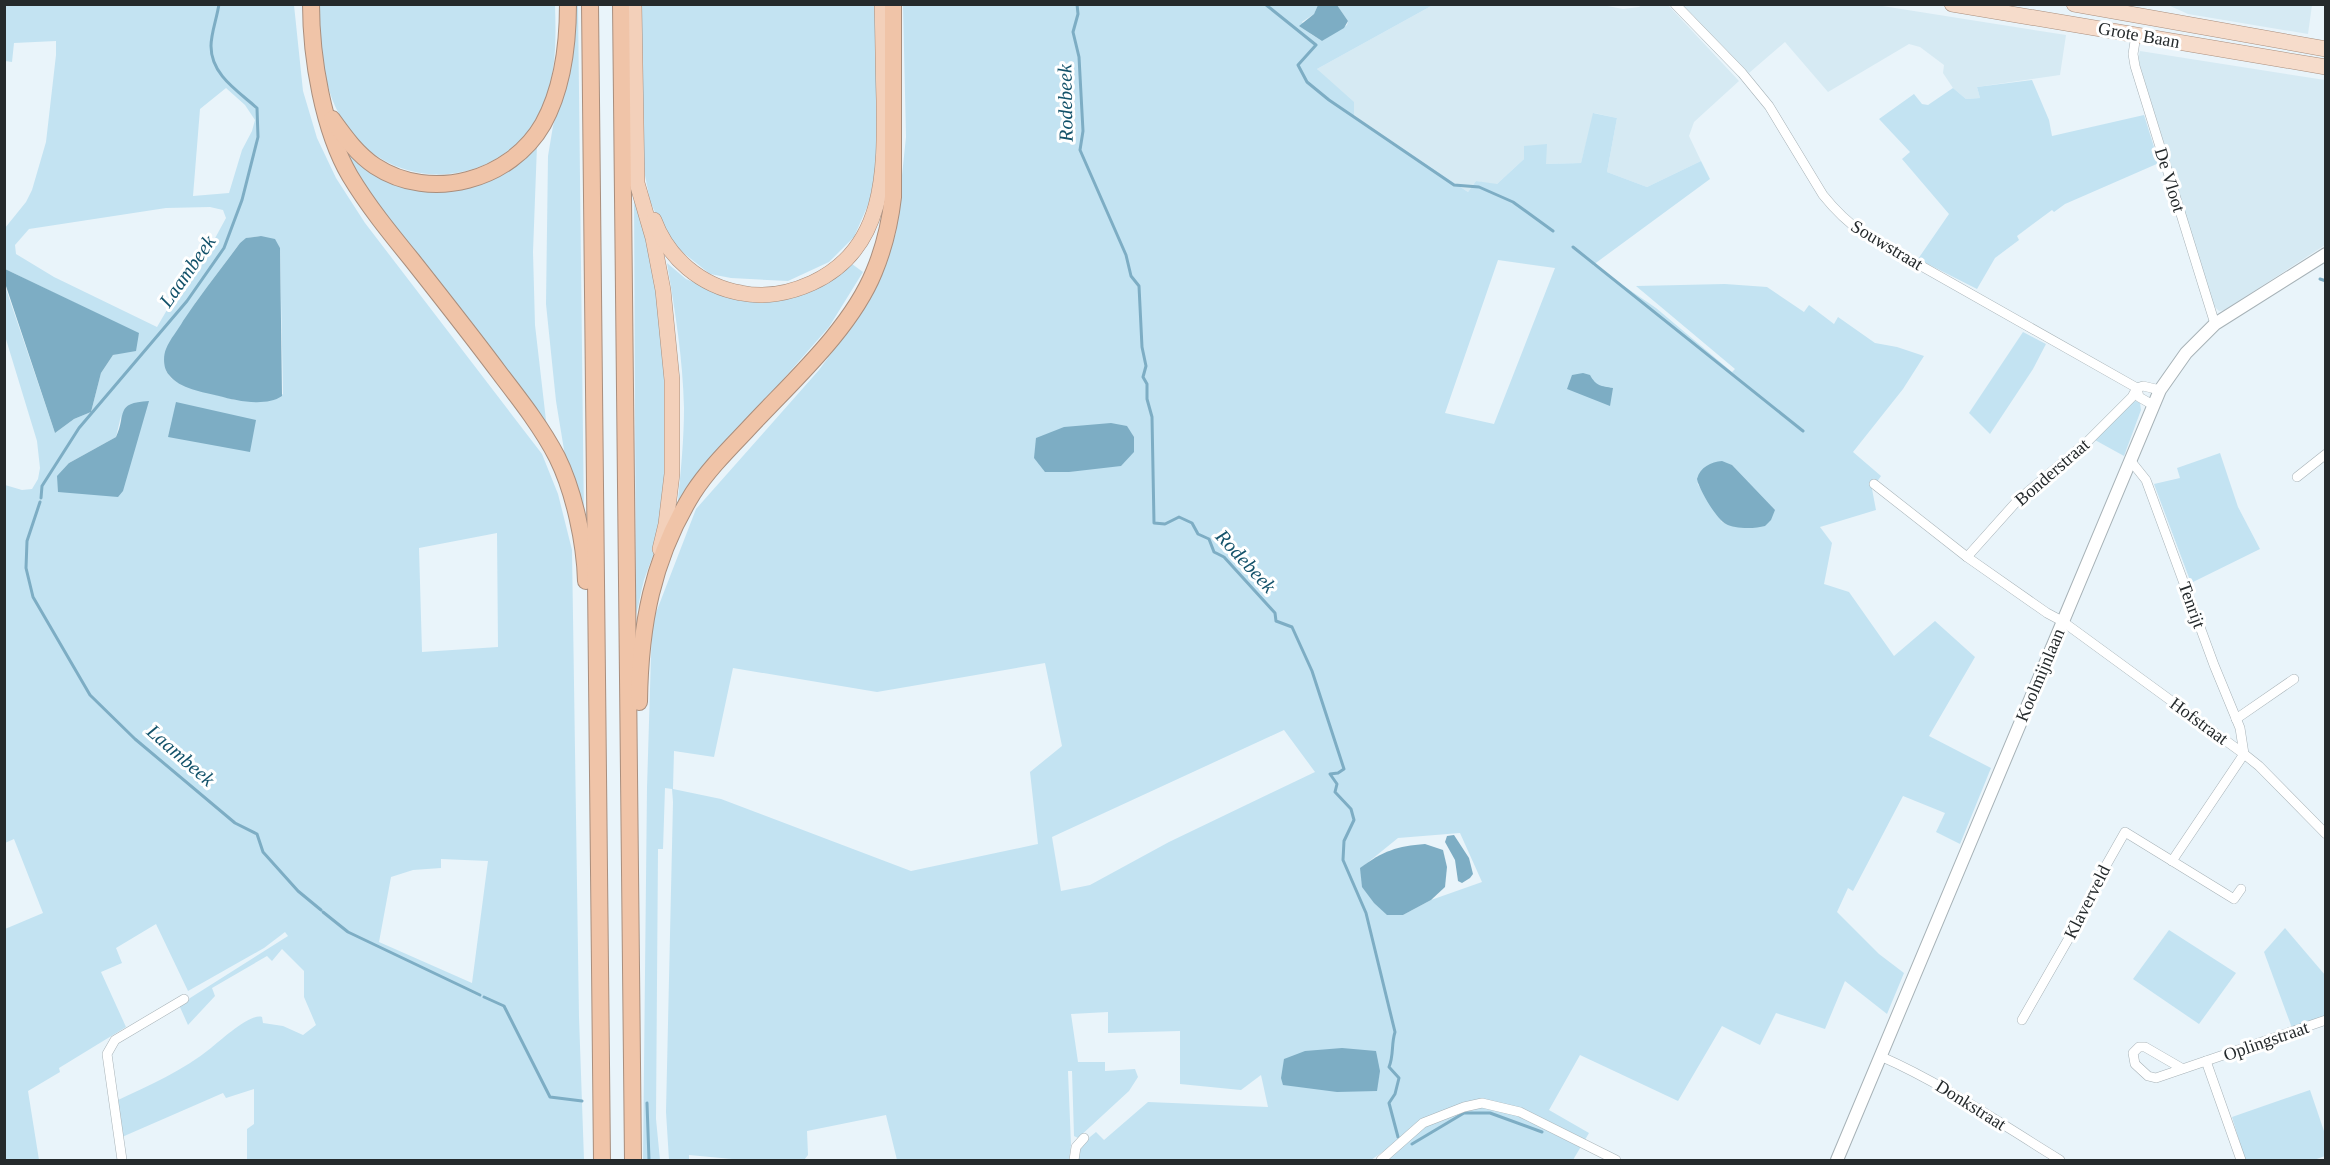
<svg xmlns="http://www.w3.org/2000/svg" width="2330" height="1165" font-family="'Times New Roman',serif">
<rect width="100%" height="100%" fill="#e9f4fa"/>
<g fill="#d6eaf3">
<polygon points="1597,4 1623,9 1639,7 1642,5 1667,4 1739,81 1694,122 1689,136 1701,161 1647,187 1607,172 1617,118 1594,113 1581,163 1546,164 1524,146 1524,159 1496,185 1476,181 1468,192 1354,116 1317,69 1433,5"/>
<polygon points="1683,5 1876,5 2066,35 2060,75 1977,87 1980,98 1966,99 1953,88 1943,73 1944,65 1920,47 1909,44 1828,92 1785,42 1749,73"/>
<polygon points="2168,5 2312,5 2308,34 2188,14"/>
<polygon points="2140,51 2325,80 2325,245 2225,310 2219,311 2213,305 2138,59"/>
</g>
<g fill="#c3e3f2" fill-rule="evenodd">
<path d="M 5,5 L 294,5 L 303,91 L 317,138 L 336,178 L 365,223 L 542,454 L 558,494 L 572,550 L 579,1017 L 584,1160 L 247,1160 L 247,1129 L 254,1124 L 254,1089 L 226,1098 L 223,1093 L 122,1137 L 116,1101 C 148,1086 184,1070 211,1048 C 221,1040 250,1013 262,1017 L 263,1023 L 283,1026 L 303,1035 L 316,1025 L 304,997 L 304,971 L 282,949 L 272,961 L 267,956 L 212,988 L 215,996 L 188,1025 L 179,1005 L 288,936 L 285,932 L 264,948 L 188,991 L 156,924 L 116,948 L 122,963 L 101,972 L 126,1027 L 59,1068 L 60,1072 L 28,1091 L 39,1160 L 5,1160 L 5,929 L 43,913 L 14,839 L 5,843 L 5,485 L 22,490 L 32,489 L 38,479 L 40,468 L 37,441 L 5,336 L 4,283 L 55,433 L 74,419 L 91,412 L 101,373 L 113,355 L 128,351 L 139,334 L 5,269 L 5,228 L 26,202 L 32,190 L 46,142 L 56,55 L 56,41 L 14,43 L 12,62 L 5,61 ZM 226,88 L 245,105 L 255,120 L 252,131 L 242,150 L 229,193 L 193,196 L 200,109 ZM 210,207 L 223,210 L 226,218 L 200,266 L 178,291 L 157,327 L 54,277 L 16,254 L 15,245 L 29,229 L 166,208 ZM 261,236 L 280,248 L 283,394 L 273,400 L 235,400 L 182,385 L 171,378 L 166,371 L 164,361 L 167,348 L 196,302 L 240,243 L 247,238 ZM 121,416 L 118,497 L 69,463 L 116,437 ZM 497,533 L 498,647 L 422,652 L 419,548 ZM 441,859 L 488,861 L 472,983 L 379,942 L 391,877 L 413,870 L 441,868 Z"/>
<path d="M 319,5 L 555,5 C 556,40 557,74 542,107 C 502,195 381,197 338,112 C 321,79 320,40 319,5 Z"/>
<polygon points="573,5 578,5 584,523 566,462 556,401 546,304 548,156 553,126 564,90"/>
<polygon points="640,5 876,5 876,81 879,152 871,198 854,237 829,262 788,281 731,278 710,274 686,255 673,243 661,226 650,201 642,160"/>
<path d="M 903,5 L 1318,5 L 1314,14 L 1302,22 L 1311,34 L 1322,41 L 1347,25 L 1348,21 L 1337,5 L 1433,5 L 1317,69 L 1354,102 L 1354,116 L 1468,192 L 1476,181 L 1497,184 L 1524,159 L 1524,146 L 1547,144 L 1546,164 L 1581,163 L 1593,113 L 1617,118 L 1607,172 L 1647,187 L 1701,161 L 1710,179 L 1593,265 L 1656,308 L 1732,372 L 1735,369 L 1636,286 L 1725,284 L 1767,287 L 1804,312 L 1809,305 L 1834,324 L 1838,317 L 1875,343 L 1897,347 L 1924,356 L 1903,389 L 1853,452 L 1881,476 L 1872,489 L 1876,510 L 1820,527 L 1832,543 L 1824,584 L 1849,592 L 1894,656 L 1935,621 L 1975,657 L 1929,736 L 1991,768 L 1960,844 L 1936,832 L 1945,813 L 1903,796 L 1853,891 L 1848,888 L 1837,912 L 1879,954 L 1904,973 L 1887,1014 L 1845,981 L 1825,1029 L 1776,1013 L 1760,1045 L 1722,1026 L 1678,1101 L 1580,1055 L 1549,1110 L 1589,1133 L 1573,1160 L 1386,1160 L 1387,1149 L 1371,1160 L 1075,1160 L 1079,1146 L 1096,1132 L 1104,1140 L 1148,1102 L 1268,1107 L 1261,1075 L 1241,1090 L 1180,1084 L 1180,1031 L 1108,1033 L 1108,1012 L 1071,1014 L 1078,1062 L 1105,1062 L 1105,1071 L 1135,1069 L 1138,1077 L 1129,1091 L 1078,1138 L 1074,1136 L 1072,1071 L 1068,1071 L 1071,1145 L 1069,1160 L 897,1160 L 886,1115 L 807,1131 L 808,1155 L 804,1160 L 743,1160 L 689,1155 L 689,1160 L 669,1160 L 666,1112 L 673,802 L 672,789 L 665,788 L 663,849 L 658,849 L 656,1119 L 660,1160 L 643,1160 L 647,788 L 652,623 L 696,509 L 819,370 L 869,302 L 896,233 L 906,137 ZM 1498,260 L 1555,268 L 1494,424 L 1445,413 ZM 1697,483 L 1765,526 L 1736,527 L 1722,522 ZM 1045,663 L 1062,746 L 1030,772 L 1038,844 L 911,871 L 721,799 L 673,789 L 674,751 L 714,757 L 733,668 L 877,692 ZM 1284,730 L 1315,772 L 1169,842 L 1090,885 L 1061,891 L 1052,837 ZM 1460,833 L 1482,882 L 1431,900 L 1403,915 L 1361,868 L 1398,838 Z"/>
<polygon points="2032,80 2049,120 2052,136 2144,115 2159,163 2065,204 2054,212 2052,210 2017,236 2019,240 1995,258 1977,289 1918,259 1949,214 1902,159 1910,152 1879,119 1914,94 1922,104 1928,105 1953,88 1966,99 1980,98 1977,87"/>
<polygon points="339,141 362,165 448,189 537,145 533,252 535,325 547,429 375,206"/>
<path d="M 634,196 C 666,294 679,444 656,545 C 653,557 648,568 644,580 C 641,591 639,604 636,615 Z"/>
<path d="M 667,263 L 686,279 L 708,288 L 814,288 L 852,264 L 863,272 L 829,327 L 706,467 L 680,503 L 678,500 C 681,469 684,439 684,408 C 683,359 675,311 667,263 Z"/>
<polygon points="2023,332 2046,344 2033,369 1990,434 1969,413"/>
<polygon points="2136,401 2140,403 2141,410 2124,456 2095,440 2131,403"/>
<polygon points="2220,453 2238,507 2260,549 2191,583 2154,484 2180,478 2177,468"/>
<polygon points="2285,928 2325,975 2325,1016 2292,1028 2264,952"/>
<polygon points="2169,930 2236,973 2199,1024 2133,979"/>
<polygon points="2310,1090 2325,1134 2325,1156 2314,1160 2245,1160 2232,1117"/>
</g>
<g fill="#7dadc4">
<polygon points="1318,5 1337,5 1348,21 1344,28 1322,41 1299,26 1314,14"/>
<path d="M 261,236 L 275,239 L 280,248 L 282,396 C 266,407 237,401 219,396 C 203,392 180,389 169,375 C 163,369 163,356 166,349 C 170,339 178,330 183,321 C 201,294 221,269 240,243 L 246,238 Z"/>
<polygon points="5,269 139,333 136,351 113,355 101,373 91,412 74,419 55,433 5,283"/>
<path d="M 1583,373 L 1590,375 C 1596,386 1601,386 1613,388 L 1610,406 L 1567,389 L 1572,375 Z"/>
<path d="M 149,401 L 123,491 L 118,497 L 58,492 L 57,476 L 69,463 L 116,437 C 127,414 114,403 149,401 Z"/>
<polygon points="176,402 256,420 250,452 168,437"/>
<polygon points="1111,423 1127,426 1134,437 1134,452 1121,466 1069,472 1045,472 1034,458 1036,438 1064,427"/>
<path d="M 1722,461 L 1732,465 L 1775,510 L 1771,520 L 1765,526 C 1755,529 1734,529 1726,524 C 1716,519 1699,489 1697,479 C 1700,467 1711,462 1722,461 Z"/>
<polygon points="1454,835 1469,858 1473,874 1470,878 1462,883 1458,881 1455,860 1445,842 1447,836"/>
<path d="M 1425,844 L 1443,850 L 1447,867 L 1445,887 L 1431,900 L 1403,915 L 1387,915 L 1374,903 L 1362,887 L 1360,868 C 1383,851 1397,846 1425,844 Z"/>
<polygon points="1342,1048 1376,1051 1380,1071 1377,1091 1337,1092 1283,1085 1281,1078 1284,1059 1305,1051"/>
</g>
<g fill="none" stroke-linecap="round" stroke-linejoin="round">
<g stroke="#7dadc4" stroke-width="3">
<path d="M 1077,4 L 1078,14 L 1073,32 L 1079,57 L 1083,131 L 1080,150 L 1126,255 L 1131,276 L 1139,286 L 1142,347 L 1146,366 L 1143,377 L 1147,384 L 1147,399 L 1152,417 L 1154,523 L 1165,524 L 1179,517 L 1192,523 L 1198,534 L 1209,539 L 1214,552 L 1224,557 L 1275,613 L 1276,621 L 1292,627 L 1312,671 L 1344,769 L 1338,773 L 1330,774 L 1337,784 L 1335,792 L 1351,809 L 1354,820 L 1344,841 L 1343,860 L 1366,913 L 1395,1032 C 1391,1045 1394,1055 1389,1067 L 1399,1078 L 1395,1094 L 1389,1103 L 1398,1137"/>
<polyline points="1265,4 1316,45 1298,65 1307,82 1329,100 1454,185 1479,187 1513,202 1553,231"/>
<polyline points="1573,247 1803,431"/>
<polyline points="2320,279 2326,281"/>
<path d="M 41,498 L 42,486 L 79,428 L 187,301 L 224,248 L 242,200 L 258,137 L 257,108 C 238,91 211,75 211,46 C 211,33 217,18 219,4"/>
<polyline points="40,502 27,541 26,568 33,597 90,695 135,739 235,823 257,834 263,852 298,891 321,910"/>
<polyline points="323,912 348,932 480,995"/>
<polyline points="484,997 504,1006 550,1097 582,1101"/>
<polyline points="647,1103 649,1160"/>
<polyline points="1412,1144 1464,1113 1490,1113 1542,1132"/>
</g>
<g stroke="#a7b2b7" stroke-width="10">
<g id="minor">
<path d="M 1675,4 L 1742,73 L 1769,106 L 1823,195 C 1835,210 1847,222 1863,233 L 2137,388 L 2143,386 L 2160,390"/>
<polyline points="2136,35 2133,54 2135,66 2215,324"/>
<polyline points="2137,388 2139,397 2153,405"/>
<polyline points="2130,460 2146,480 2214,665 2240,728 2244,754 2172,861"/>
<polyline points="2297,477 2326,454"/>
<polyline points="1874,484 1967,557 2047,613 2062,621 2244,754 2259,766 2326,834"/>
<polyline points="1967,557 2018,500 2088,441 2132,397 2137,388"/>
<polyline points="2236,719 2294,679"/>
<polyline points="2022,1020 2077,924 2100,876 2125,832 2234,899 2241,889"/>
<path d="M 1880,1056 C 1944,1084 2001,1124 2060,1160"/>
<polyline points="2206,1061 2241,1160"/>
<polyline points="2183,1069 2145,1047 2139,1047 2133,1053 2135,1064 2148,1076 2156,1078 2326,1020"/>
<polyline points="122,1160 107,1054 115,1040 184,999"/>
<polyline points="1074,1160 1076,1147 1084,1138"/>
<polyline points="1381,1160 1423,1123 1464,1107 1482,1103 1520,1112 1616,1160"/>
</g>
</g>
<g stroke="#a7b2b7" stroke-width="14">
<polyline id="tertiary" points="1837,1160 2160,390 2186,353 2215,324 2326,254"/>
</g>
<g stroke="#a98e7d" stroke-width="16">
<g id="primary">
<polyline points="1952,4 2326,67"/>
<polyline points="2074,4 2326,49"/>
</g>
</g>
<g stroke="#a98e7d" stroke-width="16">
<g id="trunk">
<polyline points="634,4 637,183 653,238 663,290 672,380 672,474 666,524 660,549"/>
<path d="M 654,220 C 668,258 701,286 741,293 C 764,298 790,293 812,283 C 886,249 885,171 884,100 C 883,68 883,36 882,4"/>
</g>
</g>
<g stroke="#a98e7d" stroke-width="18">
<g id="motorway">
<path d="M 311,4 C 311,57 323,130 350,176 C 368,206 390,233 412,260 C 442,298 472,336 501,375 C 521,401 542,428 557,457 C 574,491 585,543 586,581"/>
<polyline points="590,4 602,1160"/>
<polyline points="621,4 633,1160"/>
<path d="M 332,119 C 345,137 357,154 375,166 C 431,203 511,180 543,124 C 563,88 568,46 568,4"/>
<path d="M 639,702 C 640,626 652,559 693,493 C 708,470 727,451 746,431 C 789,384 850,331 874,272 C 884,248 890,223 893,197 L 893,4"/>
</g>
</g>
<use href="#minor" stroke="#fff" stroke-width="9"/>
<use href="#tertiary" stroke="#fff" stroke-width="12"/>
<use href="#primary" stroke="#f6dccb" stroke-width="15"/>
<use href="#trunk" stroke="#f3d0ba" stroke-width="15"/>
<use href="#motorway" stroke="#f0c4a8" stroke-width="16"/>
</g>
<g text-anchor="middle" stroke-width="6" stroke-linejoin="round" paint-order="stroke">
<g font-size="18" fill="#252a2c" stroke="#fff">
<text transform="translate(2139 35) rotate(10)" y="6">Grote Baan</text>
<text transform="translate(2170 180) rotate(73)" y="6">De Vloot</text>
<text transform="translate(1887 245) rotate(31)" y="6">Souwstraat</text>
<text transform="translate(2052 472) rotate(-41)" y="6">Bonderstraat</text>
<text transform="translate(2192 605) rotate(70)" y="6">Tenrijt</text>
<text transform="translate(2040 675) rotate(-67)" y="6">Koolmijnlaan</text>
<text transform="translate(2199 721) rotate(36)" y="6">Hofstraat</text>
<text transform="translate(2087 902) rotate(-63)" y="6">Klaverveld</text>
<text transform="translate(2266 1041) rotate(-19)" y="6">Oplingstraat</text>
<text transform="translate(1971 1105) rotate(32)" y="6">Donkstraat</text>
</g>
<g font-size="20" font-style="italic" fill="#13526a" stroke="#fff">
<text transform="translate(1065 103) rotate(-91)" y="7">Rodebeek</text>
<text transform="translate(187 271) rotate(-55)" y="7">Laambeek</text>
<text transform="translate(1246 561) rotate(47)" y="7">Rodebeek</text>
<text transform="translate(181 755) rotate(41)" y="7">Laambeek</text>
</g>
</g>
<rect width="2330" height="1165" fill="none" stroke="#252a2c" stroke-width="12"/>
</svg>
